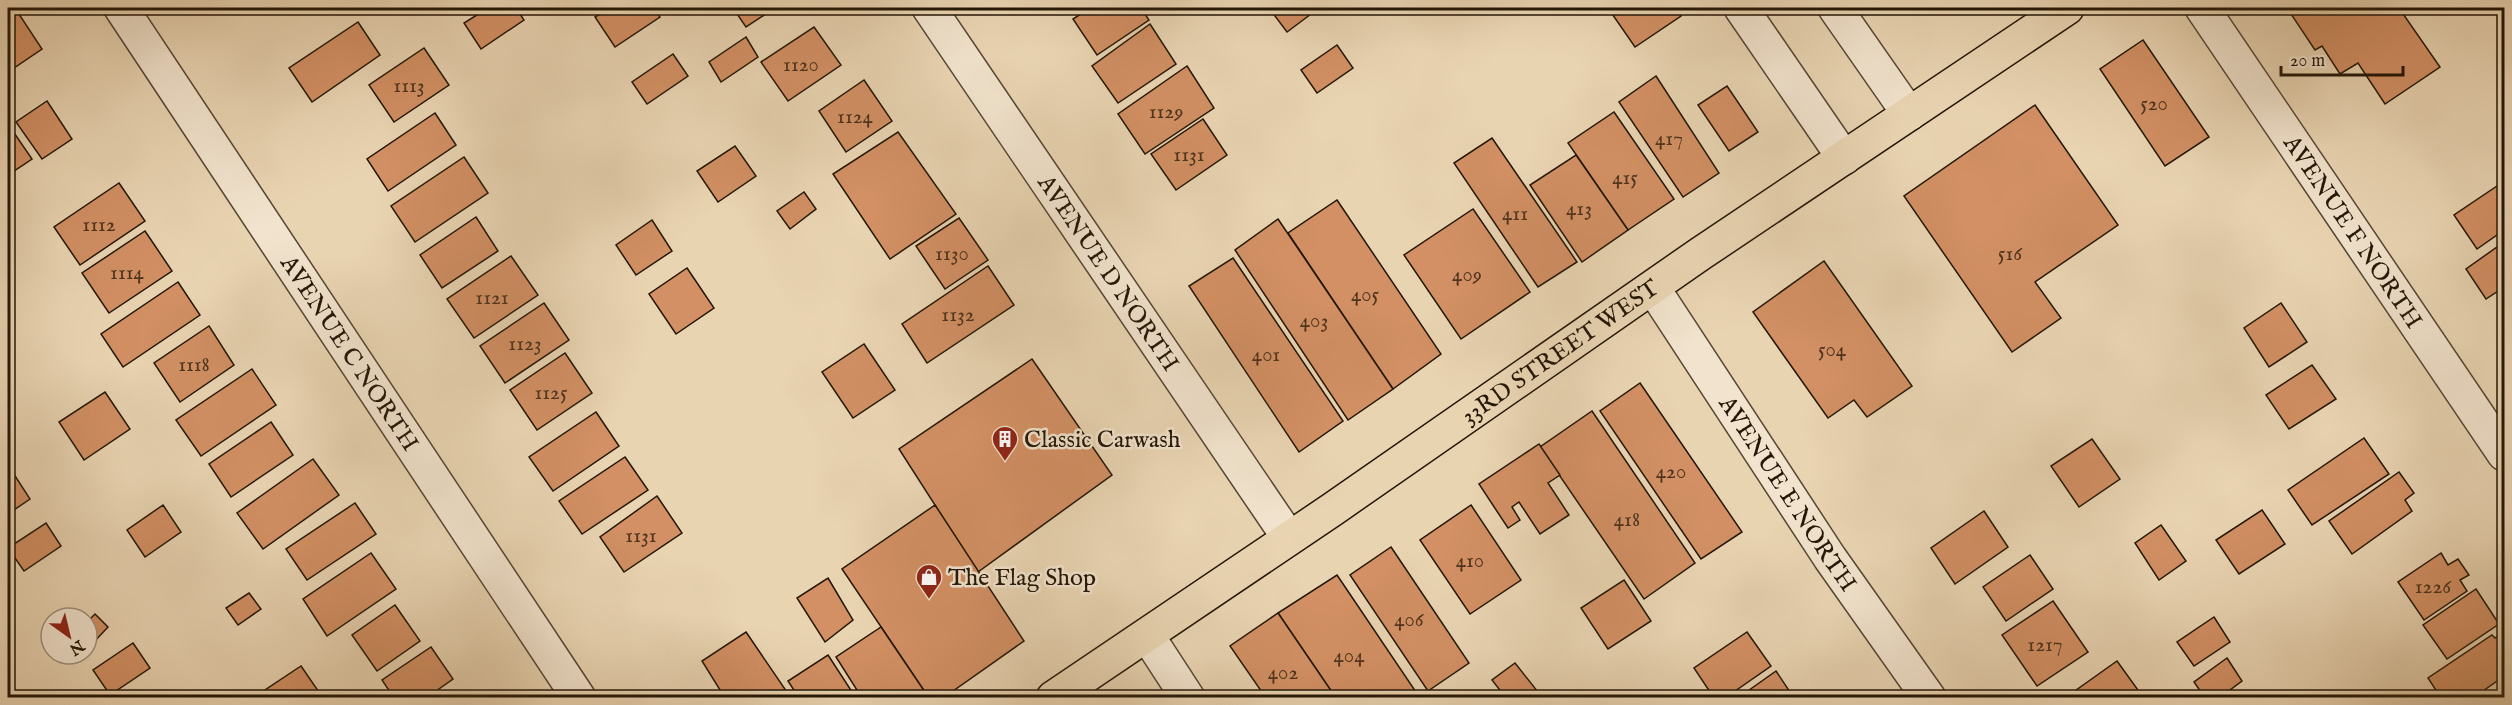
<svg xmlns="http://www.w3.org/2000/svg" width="2512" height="705" font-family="'IM FELL English',serif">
<rect width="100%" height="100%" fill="#e9d4b2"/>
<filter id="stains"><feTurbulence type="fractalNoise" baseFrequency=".00333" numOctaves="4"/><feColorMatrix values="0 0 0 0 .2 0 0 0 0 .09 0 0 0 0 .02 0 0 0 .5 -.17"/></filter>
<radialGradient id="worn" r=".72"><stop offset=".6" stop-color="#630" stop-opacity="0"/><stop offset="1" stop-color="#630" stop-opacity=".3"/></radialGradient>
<g fill="#d29064" stroke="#231607" stroke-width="1.5">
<polygon points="8,8 15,8 42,49 8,72"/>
<polygon points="488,8 516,8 524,20 481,49 464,23"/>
<polygon points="609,8 653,8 660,17 615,47 595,17"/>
<polygon points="733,8 775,8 746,27"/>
<polygon points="1090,8 1141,8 1149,20 1097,55 1073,19"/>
<polygon points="1279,8 1319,8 1287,32 1272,12"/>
<polygon points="1608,8 1675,8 1681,16 1635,47"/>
<polygon points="2287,8 2399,8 2440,67 2385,104 2358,63 2340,74 2322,46 2315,50"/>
<polygon points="358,22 380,55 312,102 289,68"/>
<polygon points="1150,24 1176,64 1118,103 1092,66"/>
<polygon points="814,27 841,65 788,101 761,62"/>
<polygon points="746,37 758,57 721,82 709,62"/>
<polygon points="2143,40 2209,137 2165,166 2100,69"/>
<polygon points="1337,45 1353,68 1317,93 1301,70"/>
<polygon points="424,48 449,85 394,122 369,85"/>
<polygon points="673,54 688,76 647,104 632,82"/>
<polygon points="1187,66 1214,108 1145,154 1118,114"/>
<polygon points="1656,76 1719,173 1683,197 1619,102"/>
<polygon points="864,80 892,121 846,152 819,111"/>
<polygon points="1727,86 1758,132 1729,151 1698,105"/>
<polygon points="47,101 72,139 42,159 16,122"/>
<polygon points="2035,105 2118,225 2035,282 2061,318 2012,352 1904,196"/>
<polygon points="1614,112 1674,199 1628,230 1568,143"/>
<polygon points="435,113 456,145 388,191 367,159"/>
<polygon points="1203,119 1227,155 1176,190 1151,154"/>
<polygon points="8,124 32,159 8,175"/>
<polygon points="898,132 956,214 890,259 833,174"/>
<polygon points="1492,138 1577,262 1538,287 1454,163"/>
<polygon points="735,146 756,176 718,202 697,171"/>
<polygon points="1576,155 1628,230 1582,262 1530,185"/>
<polygon points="464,157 488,193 415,242 391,206"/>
<polygon points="2503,182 2504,184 2504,230 2477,249 2454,215"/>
<polygon points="119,183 145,221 80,265 54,227"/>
<polygon points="804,192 816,209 790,229 777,211"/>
<polygon points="1337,200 1441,354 1393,389 1288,233"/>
<polygon points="1473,209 1530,292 1461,339 1404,255"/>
<polygon points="476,217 498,251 442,288 420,255"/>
<polygon points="959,218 988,260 945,289 916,246"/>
<polygon points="1278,219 1393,389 1348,420 1235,250"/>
<polygon points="652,220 672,251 636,275 616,245"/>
<polygon points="145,231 172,271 109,313 82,273"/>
<polygon points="2504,242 2504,287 2486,299 2466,269"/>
<polygon points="511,256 538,295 474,338 447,299"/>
<polygon points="1233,258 1343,421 1299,452 1189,286"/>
<polygon points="1824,261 1912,386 1867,417 1854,400 1828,418 1753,312"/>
<polygon points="988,266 1014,305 927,363 902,324"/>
<polygon points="687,268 714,308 676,334 649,294"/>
<polygon points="178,282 200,315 123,367 101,334"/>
<polygon points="544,303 569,340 505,383 480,346"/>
<polygon points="2281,303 2307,342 2269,367 2244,328"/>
<polygon points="209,326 234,365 180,402 154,363"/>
<polygon points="864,344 895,390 853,418 822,372"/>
<polygon points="565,353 592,393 537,430 510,390"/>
<polygon points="1032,359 1112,475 978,572 899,449"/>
<polygon points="2312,365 2336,399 2289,429 2266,395"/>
<polygon points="252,369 276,405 201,456 176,420"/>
<polygon points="1640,383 1742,532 1701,559 1600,411"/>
<polygon points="105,392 130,429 84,460 59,422"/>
<polygon points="1592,411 1695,563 1644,599 1540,447"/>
<polygon points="596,412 619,446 553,491 529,457"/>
<polygon points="271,422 293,455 231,497 209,464"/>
<polygon points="2364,438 2389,474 2312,525 2288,490"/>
<polygon points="2092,439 2120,479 2079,507 2051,466"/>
<polygon points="1539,444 1560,475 1548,483 1569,515 1540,534 1519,502 1512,507 1520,520 1508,528 1479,484"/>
<polygon points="625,457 648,490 582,534 559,501"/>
<polygon points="313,459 339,495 263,549 237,513"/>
<polygon points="8,465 30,499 8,514"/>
<polygon points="2399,472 2414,493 2405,500 2412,511 2352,554 2329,521"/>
<polygon points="657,496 682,533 624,572 600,537"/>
<polygon points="355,503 376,534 307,580 286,549"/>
<polygon points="163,505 181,532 145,557 127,530"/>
<polygon points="935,505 1024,641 943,698 929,698 842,569"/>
<polygon points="1471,505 1521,580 1470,614 1420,540"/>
<polygon points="2262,510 2285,544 2239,574 2216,540"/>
<polygon points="1984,511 2008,547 1955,584 1931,548"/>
<polygon points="46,523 61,546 24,571 8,548"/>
<polygon points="2161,525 2186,561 2159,580 2135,543"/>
<polygon points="1391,547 1469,663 1428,691 1350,575"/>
<polygon points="371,553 396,589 327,636 303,599"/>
<polygon points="2441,553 2448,565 2458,559 2469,575 2460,580 2467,591 2424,620 2398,582"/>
<polygon points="2030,555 2053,589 2006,621 1983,587"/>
<polygon points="1337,575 1420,698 1336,698 1278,613"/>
<polygon points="828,578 853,620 825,642 797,598"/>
<polygon points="1624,580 1651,621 1608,649 1581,608"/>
<polygon points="2476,589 2499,624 2447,659 2423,625"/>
<polygon points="249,593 261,609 238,625 226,608"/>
<polygon points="2053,601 2088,652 2037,686 2002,635"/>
<polygon points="395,605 420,641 377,671 352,635"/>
<polygon points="1278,613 1336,698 1266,698 1230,646"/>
<polygon points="95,614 108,627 93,643 87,637 87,622"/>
<polygon points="2214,617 2230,642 2194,666 2177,642"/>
<polygon points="881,627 929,698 862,698 836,657"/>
<polygon points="746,632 791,698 725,698 702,661"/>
<polygon points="1747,632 1771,666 1725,698 1714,698 1694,668"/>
<polygon points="2504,632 2504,676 2473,698 2441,698 2428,678 2492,635 2495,638"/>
<polygon points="133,643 150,668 110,695 93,670"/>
<polygon points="431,647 453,679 426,698 394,698 382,680"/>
<polygon points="828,655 856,698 799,698 788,681"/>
<polygon points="2227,658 2242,681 2219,698 2205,698 2194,682"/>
<polygon points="2117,661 2143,697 2065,698"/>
<polygon points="1515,663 1542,697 1506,698 1492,680"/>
<polygon points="301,666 323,698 262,698 259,694"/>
<polygon points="1776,671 1794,698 1738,698"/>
</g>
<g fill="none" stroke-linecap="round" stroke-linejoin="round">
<g stroke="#544632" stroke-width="36">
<g id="minor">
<path id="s1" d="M 121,8 L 579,698"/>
<path id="s2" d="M 929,8 L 1289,538"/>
<polyline points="1741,8 1844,158"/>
<polyline points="1835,8 1909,114"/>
<path id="s3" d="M 2202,8 L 2504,454"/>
<path id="s4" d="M 1653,288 L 1830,558 L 1929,698"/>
<polyline points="1147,635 1188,698"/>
</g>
</g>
<g stroke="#231607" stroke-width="36">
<g id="major">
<path id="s5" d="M 1053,698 L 1333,509 L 1700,254 L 2067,8"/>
</g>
</g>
<use href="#minor" stroke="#f1e3cd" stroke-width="33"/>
<use href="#major" stroke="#e9d4b2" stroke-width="33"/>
</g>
<defs>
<g id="building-pin" transform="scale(1.35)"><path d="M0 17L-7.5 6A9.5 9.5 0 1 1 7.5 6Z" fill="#8f2418" stroke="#f1e3cd"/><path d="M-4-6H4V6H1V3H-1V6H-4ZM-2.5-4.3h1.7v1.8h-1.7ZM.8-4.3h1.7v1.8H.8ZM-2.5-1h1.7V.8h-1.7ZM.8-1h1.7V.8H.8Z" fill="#fff"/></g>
<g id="shop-pin" transform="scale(1.35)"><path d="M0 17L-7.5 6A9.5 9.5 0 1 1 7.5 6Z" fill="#8f2418" stroke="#f1e3cd"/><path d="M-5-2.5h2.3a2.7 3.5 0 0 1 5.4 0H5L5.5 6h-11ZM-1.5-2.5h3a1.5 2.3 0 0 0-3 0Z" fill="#fff"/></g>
</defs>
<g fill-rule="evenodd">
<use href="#building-pin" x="1005" y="439"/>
<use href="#shop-pin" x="929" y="577"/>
</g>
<g text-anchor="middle" stroke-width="5" stroke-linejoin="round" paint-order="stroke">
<g font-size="21" fill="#4f341e">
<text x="801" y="71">1120</text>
<text x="409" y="92">1113</text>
<text x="2154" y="110">520</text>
<text x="1166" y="118">1129</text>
<text x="855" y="123">1124</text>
<text x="1669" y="145">417</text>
<text x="1189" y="161">1131</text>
<text x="1625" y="184">415</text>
<text x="1579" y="215">413</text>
<text x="1515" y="220">411</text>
<text x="99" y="231">1112</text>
<text x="952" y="260">1130</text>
<text x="2010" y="260">516</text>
<text x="127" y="279">1114</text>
<text x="1467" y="281">409</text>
<text x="1365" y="301">405</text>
<text x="492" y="304">1121</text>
<text x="958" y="321">1132</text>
<text x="1314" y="327">403</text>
<text x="525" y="350">1123</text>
<text x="1832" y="356">504</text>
<text x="1266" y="361">401</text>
<text x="194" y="371">1118</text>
<text x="551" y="399">1125</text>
<text x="1671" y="478">420</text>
<text x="1627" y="526">418</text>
<text x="641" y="542">1131</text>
<text x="1470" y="567">410</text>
<text x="2433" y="593">1226</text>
<text x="1409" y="626">406</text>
<text x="2045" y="651">1217</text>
<text x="1349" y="662">404</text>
<text x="1283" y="679">402</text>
</g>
<g font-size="24" fill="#231607" stroke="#f1e3cd">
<text dy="8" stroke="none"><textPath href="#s3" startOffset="270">AVENUE F NORTH</textPath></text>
<text dy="8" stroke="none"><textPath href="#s2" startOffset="320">AVENUE D NORTH</textPath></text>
<text dy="8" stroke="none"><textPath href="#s5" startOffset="614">33RD STREET WEST</textPath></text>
<text dy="8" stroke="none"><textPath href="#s1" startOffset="414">AVENUE C NORTH</textPath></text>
<text dy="8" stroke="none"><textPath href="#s4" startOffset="246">AVENUE E NORTH</textPath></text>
</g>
<g font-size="24" fill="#231607" stroke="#f1e3cd" text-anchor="start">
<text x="1024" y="447">Classic Carwash</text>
<text x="948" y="585">The Flag Shop</text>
</g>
</g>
<rect width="2512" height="705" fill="none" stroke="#e9d4b2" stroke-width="30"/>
<rect x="9" y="9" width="2494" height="687" fill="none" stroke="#231607" stroke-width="3"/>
<rect x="15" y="15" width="2482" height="675" fill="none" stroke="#231607" stroke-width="1.5"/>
<g transform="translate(69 636) rotate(146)"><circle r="28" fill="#f1e3cd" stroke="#9f917e" stroke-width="1.5"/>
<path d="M0-4.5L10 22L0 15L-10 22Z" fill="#8f2418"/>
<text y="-9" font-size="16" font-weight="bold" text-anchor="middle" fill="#231607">N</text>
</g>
<path d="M2281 66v9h122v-9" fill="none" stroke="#231607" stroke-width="3"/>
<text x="2290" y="66" font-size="18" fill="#231607" stroke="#f1e3cd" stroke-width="4.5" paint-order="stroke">20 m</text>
<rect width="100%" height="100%" filter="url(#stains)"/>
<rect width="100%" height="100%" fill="url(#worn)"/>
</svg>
